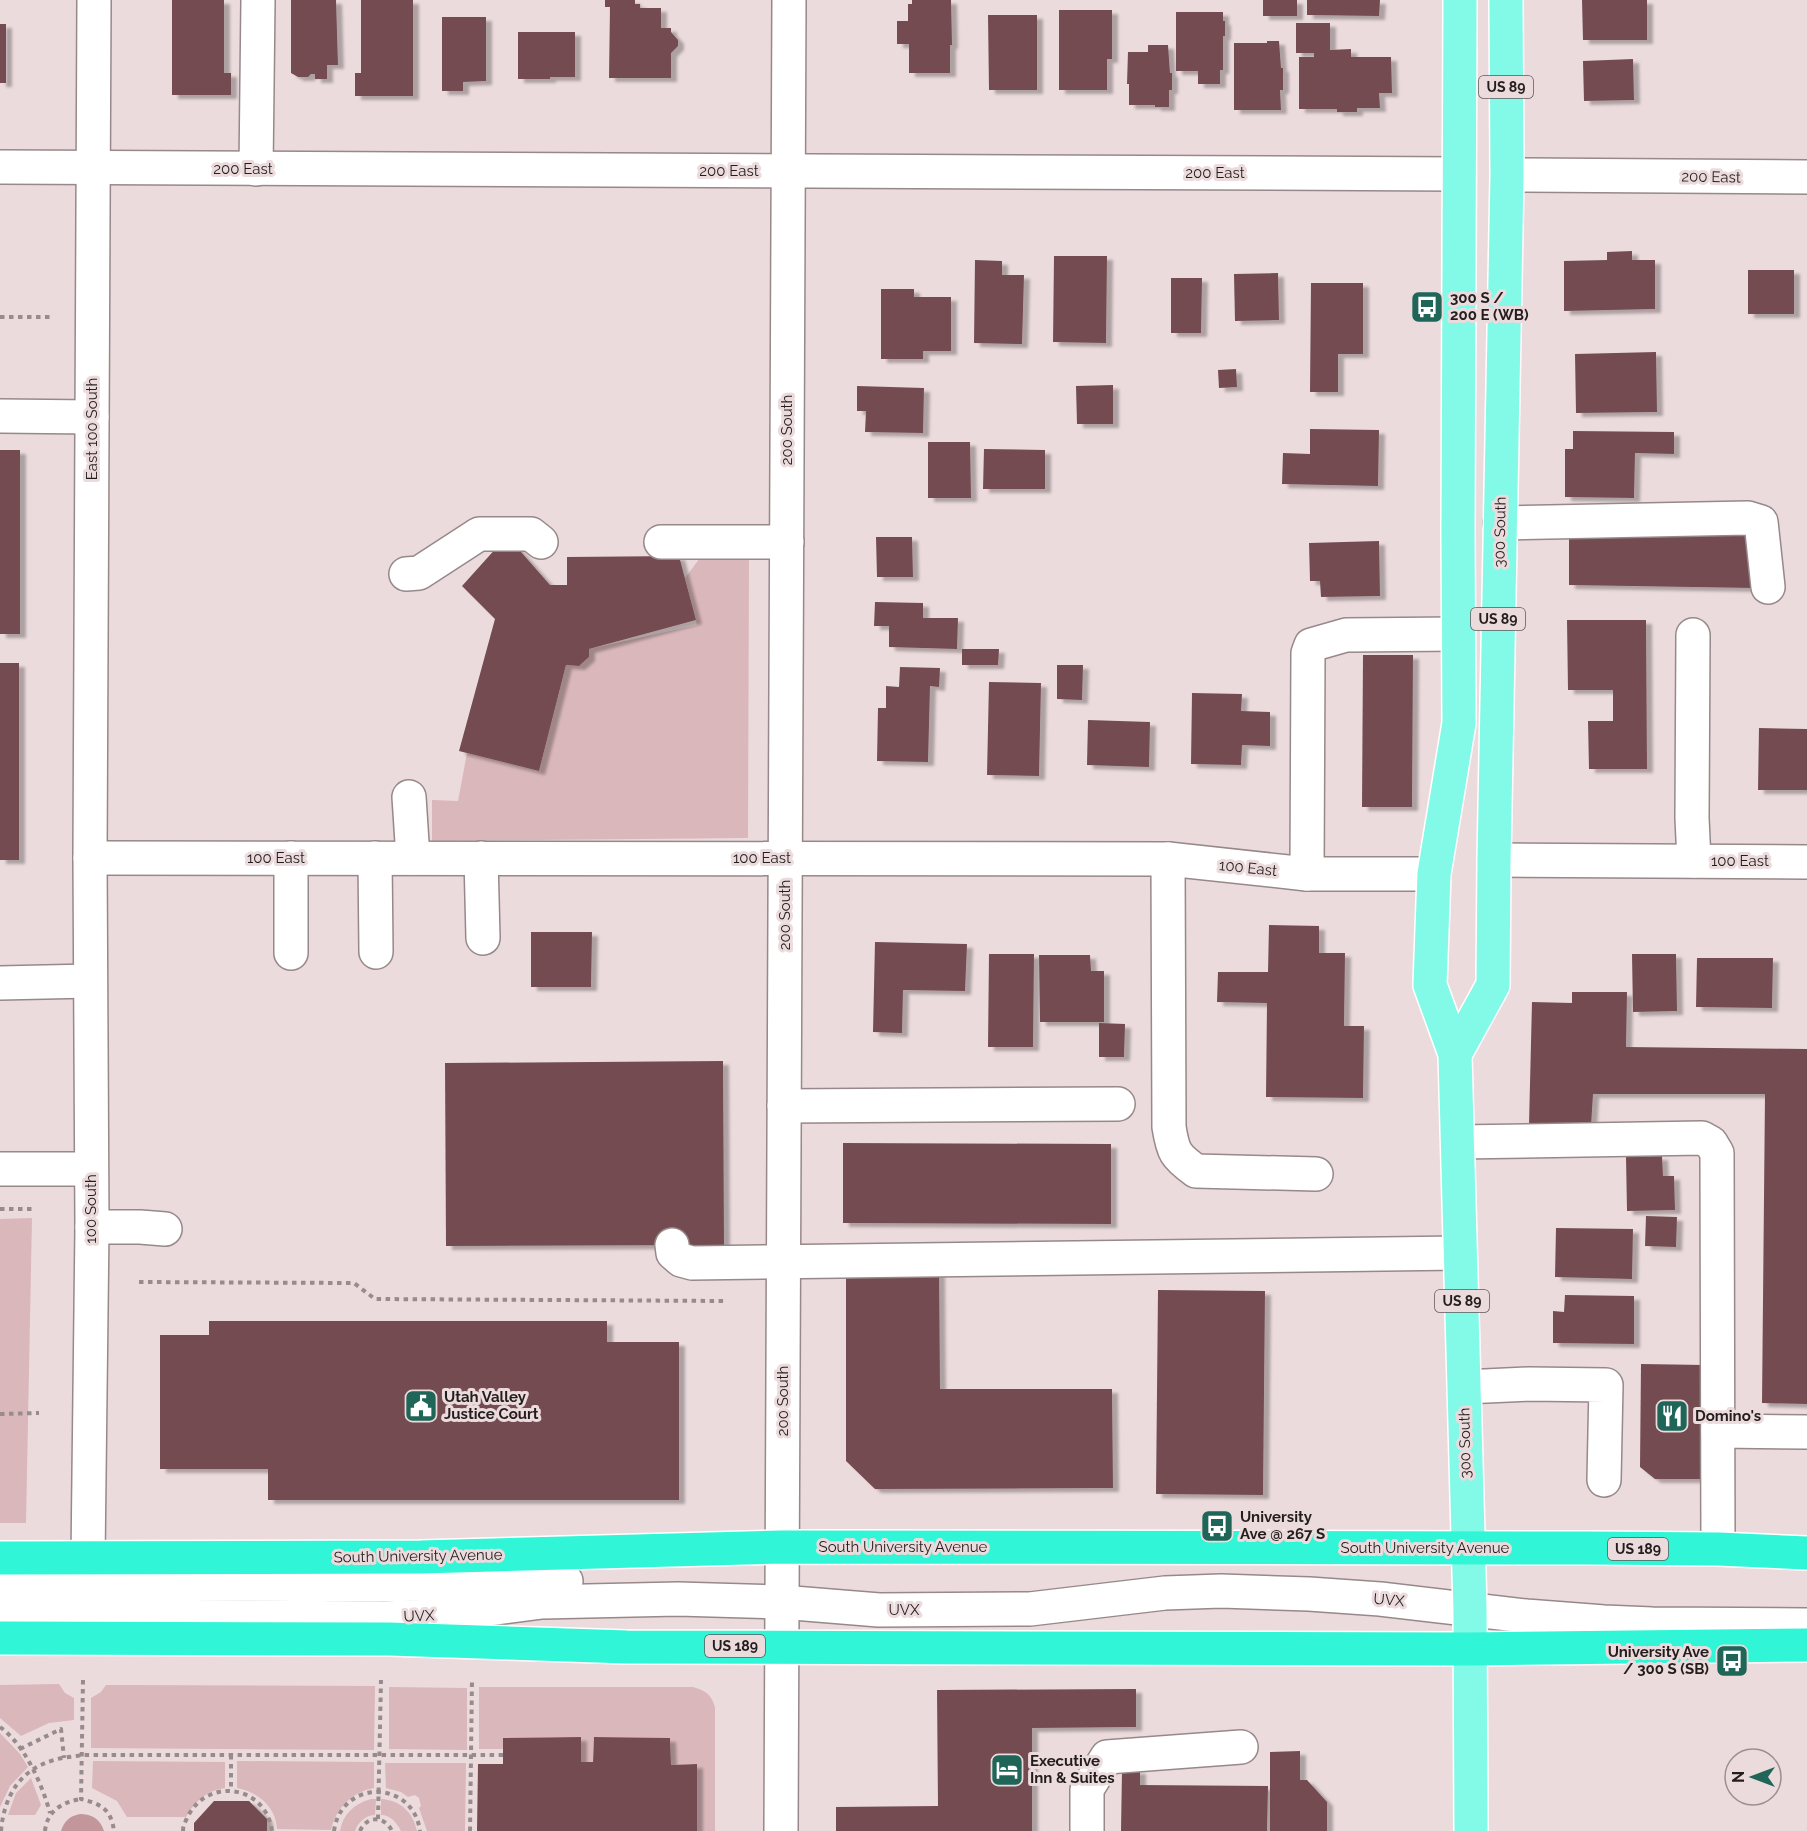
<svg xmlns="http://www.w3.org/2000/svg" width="1807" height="1831" font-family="Raleway,sans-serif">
<defs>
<filter id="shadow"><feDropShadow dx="6" dy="4" stdDeviation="1.5" flood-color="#0004"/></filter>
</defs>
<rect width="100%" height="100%" fill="#ecdbdd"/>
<g fill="#dab7ba">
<polygon points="749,556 748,838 432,841 432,800 458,801 467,753 539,771 566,665 579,666 589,657 589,649 697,625 685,578 700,558"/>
<polygon points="32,1218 26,1523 0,1523 0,1219"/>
<polygon points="59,1684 65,1693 74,1698 74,1720 49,1723 21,1736 0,1718 0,1685"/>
<polygon points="106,1685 375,1686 374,1750 91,1748 91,1698 101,1692"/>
<polygon points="389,1687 467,1688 467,1750 389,1749"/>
<path d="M 479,1687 L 693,1687 C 706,1691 711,1694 715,1707 L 715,1831 L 697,1831 L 697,1764 L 671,1765 L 670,1738 L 594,1737 L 593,1762 L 581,1762 L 581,1737 L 503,1738 L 503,1749 L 479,1749 Z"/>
<polygon points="0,1733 20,1754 28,1767 10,1786 0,1807"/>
<path d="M 93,1761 L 225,1762 L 225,1788 C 207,1790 194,1802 186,1817 L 127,1817 L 117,1801 L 92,1788 Z"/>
<path d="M 237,1761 L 374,1762 L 374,1788 C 352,1792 336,1808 331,1830 L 277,1829 C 276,1807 258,1792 237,1788 Z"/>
<polygon points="385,1763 466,1763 465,1831 427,1831 419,1808 421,1806 419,1798 415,1795 408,1797 401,1792 386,1788"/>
<polygon points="31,1778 41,1805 35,1815 8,1815 16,1793"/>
<path d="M 371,1799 L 376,1799 L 375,1815 C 366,1815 358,1822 355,1831 L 340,1831 C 343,1814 354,1804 371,1799 Z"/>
<path d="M 381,1799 C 400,1800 413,1812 417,1831 L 401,1831 C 397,1823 391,1815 381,1815 Z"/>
</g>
<path fill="#c2969a" d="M 80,1814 C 92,1814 100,1819 104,1831 L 61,1831 C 64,1821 70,1816 80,1814 Z"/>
<g fill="#734c51" filter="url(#shadow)">
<polygon points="172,0 224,0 224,73 231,73 231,95 172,95"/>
<polygon points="291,0 336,0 338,65 327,65 327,79 315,79 315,74 311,74 308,77 298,77 291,73"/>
<polygon points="361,0 413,0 413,96 355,96 355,73 361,73"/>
<polygon points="605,0 635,0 635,4 640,4 640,8 661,8 661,28 671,28 671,32 678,40 678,46 671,53 671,78 609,78 610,7 605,7"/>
<polygon points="912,0 951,0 952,45 950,45 950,73 909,73 909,44 897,44 897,21 908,21 908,4 912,4"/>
<rect x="1263" y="0" width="34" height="16"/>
<polygon points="1307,0 1380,0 1379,16 1307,15"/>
<polygon points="1582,0 1647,0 1647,40 1583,40"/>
<polygon points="1059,10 1112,10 1112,59 1107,59 1107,90 1059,90"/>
<polygon points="1176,12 1223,12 1223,21 1225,21 1225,36 1223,36 1223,70 1220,70 1220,84 1198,84 1198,71 1176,71"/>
<polygon points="988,15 1037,15 1037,90 989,90"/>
<polygon points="442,17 486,17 486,81 463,82 463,91 442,91"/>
<polygon points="1296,23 1330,23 1330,50 1351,49 1351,57 1391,57 1392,93 1379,93 1380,108 1357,108 1357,112 1337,112 1337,109 1299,109 1299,57 1314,57 1314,53 1296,53"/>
<rect x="0" y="24" width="6" height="59"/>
<polygon points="518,32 575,32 575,77 550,77 550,79 518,79"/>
<polygon points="1267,41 1279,41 1281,68 1283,68 1283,90 1280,90 1281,110 1234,110 1234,43 1267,43"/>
<polygon points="1148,45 1168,45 1170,73 1172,73 1172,90 1169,90 1169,107 1155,107 1155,105 1129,105 1129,84 1127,84 1128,52 1148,52"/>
<polygon points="1633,59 1634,100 1584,101 1583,61"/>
<polygon points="1632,251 1632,260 1655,260 1655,309 1564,311 1564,261 1607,260 1607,252"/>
<polygon points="1054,256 1107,256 1106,343 1053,342"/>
<polygon points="975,260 1002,261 1002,275 1024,275 1022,344 974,343"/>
<rect x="1748" y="270" width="46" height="44"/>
<polygon points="1278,273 1279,320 1235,321 1234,274"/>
<polygon points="1171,278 1202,278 1201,333 1171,333"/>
<polygon points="1311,283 1363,283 1363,354 1338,354 1338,392 1310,392"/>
<polygon points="881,289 914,289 914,297 951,297 951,351 923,351 923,359 881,359"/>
<polygon points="1656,352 1657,412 1576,413 1575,354"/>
<polygon points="1236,369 1237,387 1219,388 1218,370"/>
<polygon points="1113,385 1113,424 1077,424 1076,386"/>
<polygon points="857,386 924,388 923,433 865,432 866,411 857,411"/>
<polygon points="1310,429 1379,430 1378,486 1282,484 1283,453 1310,454"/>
<polygon points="1573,431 1674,432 1674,454 1635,453 1634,498 1565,497 1565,449 1573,449"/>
<polygon points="928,442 970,442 971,498 928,498"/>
<polygon points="984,449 1045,450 1045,489 983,489"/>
<rect x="0" y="450" width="20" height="184"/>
<polygon points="1569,522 1756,524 1755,588 1569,585"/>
<polygon points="507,536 550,585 567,585 567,557 679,556 696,620 589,649 589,657 579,666 566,665 539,771 459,751 495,619 462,586"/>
<polygon points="876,537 912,537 913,577 877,577"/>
<polygon points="1379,541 1380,596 1321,597 1320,581 1310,581 1309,543"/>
<polygon points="875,602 923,603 923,618 958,618 957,649 889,647 889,626 874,626"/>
<polygon points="1567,620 1646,620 1647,769 1589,769 1588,721 1613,721 1613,690 1568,690"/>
<polygon points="962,649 999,649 998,665 962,665"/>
<polygon points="1363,655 1413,655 1412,807 1362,807"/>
<rect x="0" y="663" width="19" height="197"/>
<polygon points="1057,665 1083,665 1082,700 1057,699"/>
<polygon points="900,667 940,668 939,687 930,686 928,762 877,761 878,708 886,708 886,686 899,687"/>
<polygon points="989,682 1041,683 1039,776 987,775"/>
<polygon points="1192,693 1242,694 1241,711 1270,712 1270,746 1242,745 1241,765 1191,764"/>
<polygon points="1088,720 1150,722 1149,767 1087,765"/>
<polygon points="1759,728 1807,729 1807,790 1758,790"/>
<polygon points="1269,925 1319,926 1319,953 1345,953 1344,1026 1364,1026 1363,1098 1266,1097 1267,1003 1217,1002 1218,972 1268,972"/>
<polygon points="531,932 592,932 591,987 531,987"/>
<polygon points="875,942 967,944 965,991 903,990 902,1033 873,1032"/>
<polygon points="989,954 1034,954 1033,1047 988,1047"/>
<polygon points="1632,954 1676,954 1677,1011 1633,1012"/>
<polygon points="1039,955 1090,955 1091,971 1104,971 1104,1022 1040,1022"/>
<polygon points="1697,958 1773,958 1772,1008 1696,1007"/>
<polygon points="1572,992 1627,992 1626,1047 1807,1049 1807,1404 1762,1403 1765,1094 1593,1094 1591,1126 1529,1125 1532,1002 1572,1003"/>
<polygon points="1099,1023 1125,1024 1124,1057 1099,1057"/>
<polygon points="723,1061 724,1245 446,1246 445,1063"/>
<polygon points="843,1143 1111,1144 1111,1224 843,1223"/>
<polygon points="1662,1156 1663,1176 1674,1176 1675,1210 1627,1211 1626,1157"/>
<polygon points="1646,1216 1677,1217 1676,1247 1645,1246"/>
<polygon points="1556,1228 1633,1229 1632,1279 1555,1277"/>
<polygon points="846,1265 939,1265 940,1389 1112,1389 1113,1488 875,1489 846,1461"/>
<polygon points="1158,1290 1265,1291 1263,1495 1156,1494"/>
<polygon points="1565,1295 1634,1296 1634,1344 1553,1343 1553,1311 1564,1312"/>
<polygon points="209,1321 607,1321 607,1342 679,1342 679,1500 268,1500 268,1469 160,1469 160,1335 209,1335"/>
<polygon points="1641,1364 1705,1365 1704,1479 1655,1479 1640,1467"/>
<polygon points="1136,1689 1136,1727 1032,1728 1032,1831 836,1831 836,1807 938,1806 937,1690"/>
<polygon points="581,1737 581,1762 593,1762 594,1737 670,1738 671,1765 697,1764 697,1831 477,1831 478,1764 503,1764 503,1738"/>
<polygon points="1300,1751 1300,1780 1307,1780 1327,1802 1327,1831 1270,1831 1270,1752"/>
<polygon points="1122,1770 1140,1770 1140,1785 1268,1786 1267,1831 1121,1831"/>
<polygon points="214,1801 249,1801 267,1819 267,1831 194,1831 194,1823"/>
</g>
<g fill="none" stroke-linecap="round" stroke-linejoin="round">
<g stroke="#978889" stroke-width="36">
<g id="minor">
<polyline points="0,167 1458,174"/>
<polyline points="256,169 258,0"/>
<polyline points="1507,175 1807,177"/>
<polyline points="0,416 92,417"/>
<polyline points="1500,523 1748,518 1761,522 1768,587"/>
<polyline points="661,542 787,542"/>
<polyline points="406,574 419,573 479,534 531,534 541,542"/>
<polyline points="1693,635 1692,818 1694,861"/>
<polyline points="409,797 413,858"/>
<polyline points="90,858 1168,859 1307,874 1434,874"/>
<polyline points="291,858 291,953"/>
<polyline points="375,858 376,952"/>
<polyline points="481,858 483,938"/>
<path d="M 1168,859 L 1169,1127 C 1173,1152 1175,1156 1196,1171 L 1316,1174"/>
<polyline points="1494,860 1807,862"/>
<polyline points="1307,874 1308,653 1311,645 1346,635 1458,634"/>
<polyline points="0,983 90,981"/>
<polyline points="784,1106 1118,1104"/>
<polyline points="1458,1142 1702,1138 1711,1143 1717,1153 1718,1549"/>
<polyline points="0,1169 91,1169"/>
<polyline points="92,1227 140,1227 165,1229"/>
<polyline points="672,1245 673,1253 681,1260 692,1263 1460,1253"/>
<polyline points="1464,1387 1529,1384 1606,1385 1604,1480"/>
<polyline points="1718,1431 1807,1432"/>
<polyline points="88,1559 92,1227 90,858 94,0"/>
<polyline points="0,1583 379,1585 566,1581"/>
<polyline points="0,1615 383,1618 435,1616 542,1602 678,1599 781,1602 879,1610 1030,1609 1165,1593 1221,1591 1309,1594 1380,1599 1526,1616 1604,1622 1652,1624 1807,1625"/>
<polyline points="781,1831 789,0"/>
<polyline points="1087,1831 1087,1789 1107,1757 1241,1747"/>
</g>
</g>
<g stroke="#fff" stroke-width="36">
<g id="major">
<polyline points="1460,0 1458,532 1459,723 1434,874 1430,985 1455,1054 1470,1609 1471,1831"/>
<polyline points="1455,1054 1493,985 1494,860 1507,175 1506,0"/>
</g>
</g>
<g stroke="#fff" stroke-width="36">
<g id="highway">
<polyline points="0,1558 421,1557 782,1547 1587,1548 1718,1549 1807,1553"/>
<polyline points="0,1638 389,1639 627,1647 1470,1649 1807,1645"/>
</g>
</g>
<g stroke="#978b8c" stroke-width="4" stroke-dasharray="4.5 4.5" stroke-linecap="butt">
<polyline points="0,317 51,317"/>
<polyline points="0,1209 33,1209"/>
<polyline points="139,1282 354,1283 375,1299 725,1301"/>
<polyline points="0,1414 39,1413"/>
<path d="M 83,1680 L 81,1799 C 101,1804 111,1809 114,1831"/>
<path d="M 0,1727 C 25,1745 42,1784 50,1813"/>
<polyline points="20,1749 61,1729 64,1758"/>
<polyline points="231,1755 231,1790"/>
<polyline points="378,1819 381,1680"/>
<path d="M 1,1831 C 4,1797 19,1770 54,1760 C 63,1757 73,1757 82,1755 L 503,1755"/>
<path d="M 45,1831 C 47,1811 62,1802 81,1799"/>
<path d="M 183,1831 C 183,1825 185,1823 187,1818 C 207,1776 266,1785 272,1831"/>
<path d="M 334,1831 C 341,1779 413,1779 420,1831"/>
<path d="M 360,1831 C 367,1815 385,1816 392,1831"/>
<polyline points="470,1831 472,1679"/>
</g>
<use href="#minor" stroke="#fff" stroke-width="33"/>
<use href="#major" stroke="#83f9e7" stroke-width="33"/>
<use href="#highway" stroke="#31f5d7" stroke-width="33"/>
</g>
<defs>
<g id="bus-square" transform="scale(1.725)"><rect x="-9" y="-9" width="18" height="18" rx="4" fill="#1f6659" stroke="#ecdbdd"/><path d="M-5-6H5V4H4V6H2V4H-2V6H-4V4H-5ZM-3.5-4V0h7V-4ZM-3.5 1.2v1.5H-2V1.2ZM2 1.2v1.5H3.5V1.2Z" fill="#fff"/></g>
<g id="civic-square" transform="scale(1.725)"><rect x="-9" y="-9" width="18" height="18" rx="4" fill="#1f6659" stroke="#ecdbdd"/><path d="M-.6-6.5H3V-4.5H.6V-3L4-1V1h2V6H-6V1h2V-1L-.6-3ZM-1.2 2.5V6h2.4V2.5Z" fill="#fff"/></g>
<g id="restaurant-square" transform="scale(1.725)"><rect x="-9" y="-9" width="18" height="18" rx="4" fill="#1f6659" stroke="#ecdbdd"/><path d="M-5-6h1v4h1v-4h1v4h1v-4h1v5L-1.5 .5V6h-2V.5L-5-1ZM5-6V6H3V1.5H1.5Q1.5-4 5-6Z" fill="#fff"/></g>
<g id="hotel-square" transform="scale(1.725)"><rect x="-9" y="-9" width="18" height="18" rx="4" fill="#1f6659" stroke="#ecdbdd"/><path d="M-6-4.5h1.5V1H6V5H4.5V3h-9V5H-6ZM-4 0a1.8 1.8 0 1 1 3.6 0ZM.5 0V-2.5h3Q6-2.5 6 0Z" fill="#fff"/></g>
</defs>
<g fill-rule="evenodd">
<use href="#bus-square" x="1427" y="307"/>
<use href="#civic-square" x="421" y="1406"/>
<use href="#restaurant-square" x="1672" y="1416"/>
<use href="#bus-square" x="1217" y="1526"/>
<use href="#bus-square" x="1732" y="1661"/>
<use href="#hotel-square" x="1007" y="1770"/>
</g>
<g text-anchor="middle" stroke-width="6" stroke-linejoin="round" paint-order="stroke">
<g fill="#ecdbdd" stroke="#5f5657" stroke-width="1.5">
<rect x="1479" y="76" width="54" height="22" rx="4.5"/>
<rect x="1471" y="608" width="54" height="22" rx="4.5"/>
<rect x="1435" y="1290" width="54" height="22" rx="4.5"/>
<rect x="1608" y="1538" width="60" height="22" rx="4.5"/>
<rect x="705" y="1635" width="60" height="22" rx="4.5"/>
</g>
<g font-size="14" font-weight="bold" fill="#231d1d">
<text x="1506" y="92">US 89</text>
<text x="1498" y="624">US 89</text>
<text x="1462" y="1306">US 89</text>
<text x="1638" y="1554">US 189</text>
<text x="735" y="1651">US 189</text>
</g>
<g font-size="15" fill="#231d1d" stroke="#ecdbdd">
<text x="243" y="174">200 East</text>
<text x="729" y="176">200 East</text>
<text x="1215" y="178">200 East</text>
<text transform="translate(1711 177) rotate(1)" y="5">200 East</text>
<text transform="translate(92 429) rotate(-90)" y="5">East 100 South</text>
<text transform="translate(787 430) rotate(-90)" y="5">200 South</text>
<text transform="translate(1500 532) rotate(-89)" y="5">300 South</text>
<text x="276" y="863">100 East</text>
<text x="762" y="863">100 East</text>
<text x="1740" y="866">100 East</text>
<text transform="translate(1248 868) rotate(6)" y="5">100 East</text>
<text transform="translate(785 915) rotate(-90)" y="5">200 South</text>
<text transform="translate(91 1209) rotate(-90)" y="5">100 South</text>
<text transform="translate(783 1401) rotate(-90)" y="5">200 South</text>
<text transform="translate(1465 1443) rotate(-91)" y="5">300 South</text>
<text x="903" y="1552">South University Avenue</text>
<text x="1425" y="1553">South University Avenue</text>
<text transform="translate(418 1556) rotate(-1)" y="5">South University Avenue</text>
<text transform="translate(1389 1600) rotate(5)" y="5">UVX</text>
<text x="904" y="1615">UVX</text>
<text transform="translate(419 1616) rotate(-3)" y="5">UVX</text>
</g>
<g font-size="15" font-weight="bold" fill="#231d1d" stroke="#ecdbdd" text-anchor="start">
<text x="1450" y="303">300 S /<tspan x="1450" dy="17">200 E (WB)</tspan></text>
<text x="444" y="1402">Utah Valley<tspan x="444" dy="17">Justice Court</tspan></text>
<text x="1695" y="1421">Domino's</text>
<text x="1240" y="1522">University<tspan x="1240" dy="17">Ave @ 267 S</tspan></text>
<text x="1709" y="1657" text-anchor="end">University Ave<tspan x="1709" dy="17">/ 300 S (SB)</tspan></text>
<text x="1030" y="1766">Executive<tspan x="1030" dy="17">Inn &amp; Suites</tspan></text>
</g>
</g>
<g transform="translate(1753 1777) rotate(270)"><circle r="28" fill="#ecdbdd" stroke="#9c8f90" stroke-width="1.5"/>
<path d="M0-4.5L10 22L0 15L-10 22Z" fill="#1f6659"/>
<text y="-9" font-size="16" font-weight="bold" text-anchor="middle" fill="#231d1d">N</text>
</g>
</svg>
